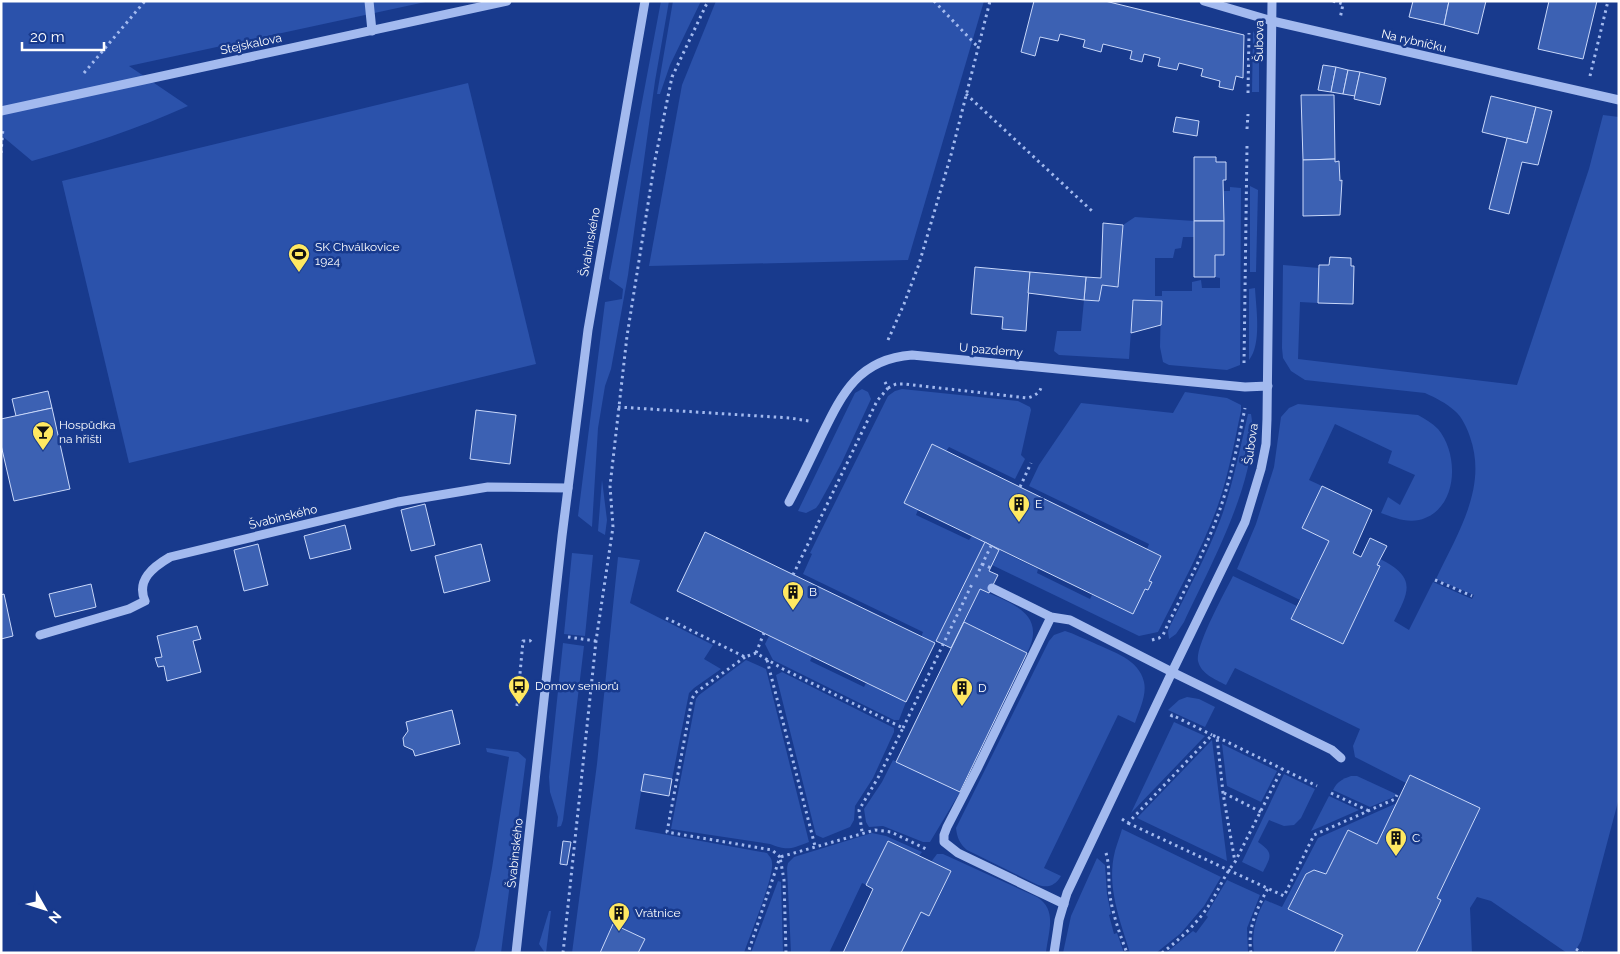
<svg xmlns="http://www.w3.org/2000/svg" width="1620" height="954" font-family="Raleway,sans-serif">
<rect width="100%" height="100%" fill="#183a8d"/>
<g fill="#2b52ab">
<path d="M 1,1 L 430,1 L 129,66 L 188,106 C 137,129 85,146 32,161 L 1,135 Z"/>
<polygon points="661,1 669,1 655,81 628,275 611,369 605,386 598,428 592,527 578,516 605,302 622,299 623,289 609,279 610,272"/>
<polygon points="673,1 701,1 670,65 660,94 657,94"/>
<polygon points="716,1 984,1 908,260 649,266 682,85"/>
<polygon points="1253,31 1259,42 1259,92 1252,92"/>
<polygon points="468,83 536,364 129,463 62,181"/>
<path d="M 1603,115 L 1619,117 L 1619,798 L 1581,941 L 1574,953 L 1567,953 L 1491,901 L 1477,897 L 1470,908 L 1472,953 L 1418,953 L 1416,952 L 1437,898 L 1480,808 L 1410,775 L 1406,783 L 1355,757 L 1353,746 L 1360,729 L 1235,668 L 1226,685 C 1215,679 1201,674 1198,661 C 1195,646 1225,592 1233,576 L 1297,606 L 1291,619 L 1343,644 L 1380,566 L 1377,565 L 1380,559 C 1416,577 1410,590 1394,621 L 1409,630 L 1433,582 L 1472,599 L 1474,595 L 1436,579 C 1457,534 1488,488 1470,437 C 1467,428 1462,417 1455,411 C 1446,403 1436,398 1425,393 L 1305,380 L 1291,371 L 1283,358 L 1282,348 L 1283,265 L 1319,268 L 1318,303 L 1300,302 L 1298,359 L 1517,385 L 1589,169 Z"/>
<polygon points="1250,186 1258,190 1256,272 1250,272"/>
<polygon points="1230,187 1241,188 1240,365 1227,370 1169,365 1163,362 1160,347 1161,301 1133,300 1129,359 1059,355 1054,351 1057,331 1081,331 1084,300 1102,285 1118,287 1123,225 1135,217 1194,221 1194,237 1183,237 1181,248 1175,249 1173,258 1155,258 1155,296 1162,296 1162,291 1192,291 1192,282 1201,280 1202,288 1220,288 1220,278 1215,277 1215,255 1224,255 1224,191 1230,191"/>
<path d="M 1255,288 C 1256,308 1262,344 1249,360 L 1249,289 Z"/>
<polygon points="862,389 868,392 871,399 841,464 819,504 816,508 806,513 798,511 855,393"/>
<polygon points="902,389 1018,401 1030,407 1031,410 1021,455 1025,459 1015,479 949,447 946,451 932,444 904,503 918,510 916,515 969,540 972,536 985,542 935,643 921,637 923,632 803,574 812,554 810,553 888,396 895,391"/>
<path d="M 1185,392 L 1227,398 L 1241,405 L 1241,411 C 1234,444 1228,477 1217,508 C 1201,551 1178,592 1158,632 L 1139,636 L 992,565 L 999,550 L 1038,569 L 1037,573 L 1090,599 L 1092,595 L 1133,614 L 1145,589 L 1148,590 L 1152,583 L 1149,581 L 1161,555 L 1147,549 L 1149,544 L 1029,486 L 1039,465 L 1081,403 L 1173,413 Z"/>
<path d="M 1298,404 L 1418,415 C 1425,419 1432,423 1438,429 C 1460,455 1458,511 1419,520 C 1406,523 1392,517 1381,513 L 1388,497 L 1400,505 L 1415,475 L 1388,463 L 1392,451 L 1335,424 L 1309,480 L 1322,486 L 1302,528 L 1329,541 L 1300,600 L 1237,569 L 1256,524 L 1274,467 L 1281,417 L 1289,408 Z"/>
<path d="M 1248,414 L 1251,414 C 1262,473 1209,568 1184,622 L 1176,634 L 1169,639 L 1168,631 L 1170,626 C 1188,590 1207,555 1221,518 C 1233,484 1240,449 1248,414 Z"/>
<polygon points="602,480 607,520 605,535 598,531"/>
<polygon points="572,553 593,555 585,636 564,634"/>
<path d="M 618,557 L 640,560 L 630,603 L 713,645 L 704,659 L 721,669 L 694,688 L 689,693 L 672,779 L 644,774 L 635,829 L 767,853 C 769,856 772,858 772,863 C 774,877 750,935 744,953 L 638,953 L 644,939 L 613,924 L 600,953 L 572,953 L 597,764 Z"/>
<path d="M 980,589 C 1010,603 1048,613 1027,653 L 964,622 Z"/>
<path d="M 1065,631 C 1075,634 1084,639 1094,643 C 1113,652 1139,659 1144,682 C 1147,695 1139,711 1135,723 L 1118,715 L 1044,868 L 1061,876 C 1055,886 1048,888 1038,885 L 967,850 C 960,844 957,838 956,828 L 1049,641 L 1054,635 Z"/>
<polygon points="769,636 812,657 810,661 864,687 866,683 906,702 899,720 894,720 773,660 765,644"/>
<polygon points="563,643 584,646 563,820 561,826 557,827 558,817 550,792 549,777"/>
<path d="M 746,660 L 766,669 L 809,842 C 790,849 788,851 770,844 L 671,829 L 696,699 L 699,695 Z"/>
<polygon points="782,672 894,728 894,732 873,778 855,806 854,820 850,827 823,838 816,835 776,675"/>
<polygon points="1187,697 1199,699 1215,707 1205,727 1168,710 1179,700"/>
<polygon points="1174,722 1205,736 1131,813"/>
<polygon points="1212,740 1227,861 1137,818"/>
<polygon points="1222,744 1277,771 1261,802 1227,786"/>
<polygon points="486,748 518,752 526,759 501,953 474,953 479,937 492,868 509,757 487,752"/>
<polygon points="893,760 960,792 930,842 923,842 883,826 869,827 866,822 864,809 882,782"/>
<path d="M 1284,774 L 1315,789 L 1301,818 L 1294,825 L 1284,826 L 1269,820 L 1258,842 C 1274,853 1271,856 1263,872 L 1242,862 Z"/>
<path d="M 1351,776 L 1357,776 L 1396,794 L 1394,797 L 1370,807 L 1333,790 C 1337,782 1342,779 1351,776 Z"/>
<polygon points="1329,796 1359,810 1311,831"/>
<path d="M 1397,803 L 1377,844 L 1348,830 L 1326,874 L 1314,870 L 1306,874 L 1288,909 L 1343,935 L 1334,953 L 1254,953 C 1251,934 1256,916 1265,900 L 1282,907 L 1318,838 Z"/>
<path d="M 1122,829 L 1221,877 L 1204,906 L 1181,933 L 1156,953 L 1130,953 C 1120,920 1106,886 1115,851 C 1117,844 1120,836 1122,829 Z"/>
<polygon points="872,833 886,836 922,852 919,856 888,841 867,885 862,883 829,953 791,953 787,868 788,863 794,857"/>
<path d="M 937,854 L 943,854 L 1037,897 C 1058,910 1048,932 1046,953 L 901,953 L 921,912 L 930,915 L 951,871 L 931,862 Z"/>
<polygon points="1097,858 1105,865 1107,894 1111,914 1109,915 1114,934 1117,933 1124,953 1063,953 1071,916"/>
<polygon points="1227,880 1260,895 1247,928 1248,953 1166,953 1193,931 1196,933 1208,917 1206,915"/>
<polygon points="778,881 781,882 783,953 751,953"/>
<polygon points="549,911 551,911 546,953 545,953 539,944"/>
</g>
<g fill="#3c61b3" stroke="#c9d8fa">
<polygon points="1034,1 1105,1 1244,35 1243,78 1236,76 1233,90 1219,87 1220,81 1201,76 1203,69 1179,63 1177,70 1158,66 1160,58 1144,54 1142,62 1130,59 1132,51 1103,44 1101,52 1083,47 1085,40 1060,34 1058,41 1040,37 1035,56 1021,52"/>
<polygon points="1413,1 1449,1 1444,25 1409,17"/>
<polygon points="1449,1 1486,1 1478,34 1444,25"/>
<polygon points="1549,1 1597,1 1583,59 1538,49"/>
<polygon points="1323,65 1336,67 1331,92 1318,90"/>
<polygon points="1336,67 1348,70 1343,94 1331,92"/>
<polygon points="1348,70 1360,72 1355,96 1343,94"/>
<polygon points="1360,72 1386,78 1380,105 1354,99"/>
<polygon points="1301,95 1334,95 1335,159 1303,160"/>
<polygon points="1491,96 1536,107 1527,143 1482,132"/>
<polygon points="1536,107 1552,111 1538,165 1522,162 1509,214 1489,209 1507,138 1527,143"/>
<polygon points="1176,117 1199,121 1197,136 1173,132"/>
<polygon points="1194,157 1216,157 1216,162 1226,162 1226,180 1223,180 1224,221 1194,221"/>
<polygon points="1335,159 1335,162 1339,161 1340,181 1342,180 1340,215 1303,216 1303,160"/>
<polygon points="1194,221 1224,221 1224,255 1215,255 1215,277 1194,277"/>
<polygon points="1103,223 1123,225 1118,287 1102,285 1099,301 1084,300 1086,277 1101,278"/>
<polygon points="1330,257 1351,258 1351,266 1354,266 1353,304 1318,303 1319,265 1329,265"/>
<polygon points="975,267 1030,272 1026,331 1002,329 1003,317 971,314"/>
<polygon points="1030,272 1086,277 1084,300 1028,293"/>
<polygon points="1133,300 1162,301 1161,325 1131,333"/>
<polygon points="48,391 52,408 16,416 12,399"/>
<polygon points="52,408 70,489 14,501 1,445 1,419"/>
<polygon points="476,410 516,415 510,464 470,459"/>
<polygon points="932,444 1161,556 1149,581 1152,582 1148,590 1145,589 1133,614 904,503"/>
<polygon points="1322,486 1372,510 1353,553 1361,557 1370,538 1387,546 1377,565 1380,566 1343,644 1291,619 1329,541 1302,528"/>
<polygon points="425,504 435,545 411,551 401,510"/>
<polygon points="345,525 351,549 310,559 304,536"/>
<polygon points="705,532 935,643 906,702 677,591"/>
<polygon points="985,542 999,550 989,571 998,575 989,593 980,589 951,648 936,641"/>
<polygon points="258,544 268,585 244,591 234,550"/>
<polygon points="481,544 490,581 444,593 435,556"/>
<polygon points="91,584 96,607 55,617 49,594"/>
<polygon points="4,594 13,636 1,639 1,595"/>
<polygon points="964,622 1027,653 960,792 896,762"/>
<polygon points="197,626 201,639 193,641 201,672 167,681 164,666 158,667 155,658 162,657 157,636"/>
<polygon points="452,710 460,744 415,756 413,750 404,746 403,738 408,731 406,722"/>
<polygon points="644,774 672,779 669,796 641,791"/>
<polygon points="1410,775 1480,808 1437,898 1441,900 1416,953 1334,953 1343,935 1288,909 1306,874 1314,870 1326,874 1348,830 1377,844"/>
<polygon points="563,841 571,842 567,865 560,864"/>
<polygon points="888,841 951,871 929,916 921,912 901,953 843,953 873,889 866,885"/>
<polygon points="613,924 645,939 638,953 600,953"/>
</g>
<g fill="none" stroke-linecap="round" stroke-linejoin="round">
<g stroke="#a3baef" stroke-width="3" stroke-dasharray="2.5 4" stroke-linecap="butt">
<polyline points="934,1 977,46"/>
<polyline points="1333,1 1343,4 1340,19"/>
<polyline points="84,73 145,1"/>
<polyline points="1590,76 1608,1"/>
<polyline points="1248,93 1249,33"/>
<polyline points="966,94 1092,211"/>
<polyline points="1247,129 1248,114"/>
<polyline points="1,153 3,128"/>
<polyline points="888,340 904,304 919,264 951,155 990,1"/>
<polyline points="1244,363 1247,146"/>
<path d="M 888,388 L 896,384 L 905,384 L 1027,398 C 1035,396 1040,393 1042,385"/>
<polyline points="618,407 790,418 809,421"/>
<polyline points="1020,487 1031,463"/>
<polyline points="982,564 993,569"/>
<polyline points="793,575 877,401 888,388 884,380"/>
<polyline points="976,577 991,546"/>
<polyline points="1435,580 1472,596"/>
<polyline points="666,618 745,657 756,653 783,669 903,728 879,776 859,810 862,832"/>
<polyline points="568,637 596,641"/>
<path d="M 1152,640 L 1159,638 L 1163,635 C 1182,594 1204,554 1219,512 C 1231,478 1238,443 1245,408"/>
<polyline points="756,653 764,633"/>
<polyline points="745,657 695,693 692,699 667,832 772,850 780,857 748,953"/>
<polyline points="767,660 815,846"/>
<polyline points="517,706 523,641 530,641 532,638"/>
<polyline points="1171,717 1172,715 1212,735"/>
<polyline points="903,728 973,582"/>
<polyline points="1217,737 1317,786"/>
<polyline points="1224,793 1261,812"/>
<polyline points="1331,793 1369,811"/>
<polyline points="1122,819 1128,823 1212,735 1217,737 1223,793 1235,862"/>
<polyline points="1128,823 1284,896 1314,835 1395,799 1397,795"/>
<path d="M 1106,853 C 1110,866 1108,881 1110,896 C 1113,915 1120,935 1127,953"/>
<polyline points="1576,949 1582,953"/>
<polyline points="563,953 596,641 613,527 610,486 627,336 655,160 672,77 708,1"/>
<polyline points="786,953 784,880 780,857 875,830 891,832 926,849"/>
<path d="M 1162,953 C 1180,939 1199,922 1211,902 C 1219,889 1225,874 1235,862 L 1282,769"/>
<path d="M 1251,953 C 1247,928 1257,909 1268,888"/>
</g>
<g stroke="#a3baef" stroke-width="9">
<polyline points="369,1 372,31"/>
<polyline points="1204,1 1272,21 1619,100"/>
<polyline points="1,111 507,1"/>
<path d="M 789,502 C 800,481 810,460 820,439 C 841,396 857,359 912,355 L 1245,387 L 1268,386"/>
<polyline points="992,588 1051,617 1070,620 1172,672 1245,522 1261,469 1266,444 1267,419 1272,1"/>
<polyline points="1051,617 977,769 947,827 944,835 944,842 958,853 1064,904"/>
<path d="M 40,635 L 129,609 L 145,601 C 136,580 153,567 170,557 L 398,502 L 488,487 L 568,488"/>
<polyline points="516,953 562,536 588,330 645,1"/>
<polyline points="1054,953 1059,920 1067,893 1172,672 1332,750 1341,758"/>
</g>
</g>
<defs>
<g id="stadium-pin" transform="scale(1.125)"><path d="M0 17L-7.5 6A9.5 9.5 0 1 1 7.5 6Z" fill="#ffe861" stroke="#183a8d"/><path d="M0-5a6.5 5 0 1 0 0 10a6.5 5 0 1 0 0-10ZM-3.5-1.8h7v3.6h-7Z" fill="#111"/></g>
<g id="bar-pin" transform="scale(1.125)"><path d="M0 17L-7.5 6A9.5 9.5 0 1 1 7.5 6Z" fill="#ffe861" stroke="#183a8d"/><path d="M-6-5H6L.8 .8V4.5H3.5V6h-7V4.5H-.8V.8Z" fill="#111"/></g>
<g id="building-pin" transform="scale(1.125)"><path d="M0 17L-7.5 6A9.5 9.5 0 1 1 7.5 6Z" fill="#ffe861" stroke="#183a8d"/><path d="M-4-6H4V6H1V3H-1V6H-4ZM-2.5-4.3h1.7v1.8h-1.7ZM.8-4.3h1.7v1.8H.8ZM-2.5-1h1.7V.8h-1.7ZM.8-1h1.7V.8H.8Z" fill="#111"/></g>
<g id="bus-pin" transform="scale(1.125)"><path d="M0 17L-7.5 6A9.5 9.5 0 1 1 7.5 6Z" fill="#ffe861" stroke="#183a8d"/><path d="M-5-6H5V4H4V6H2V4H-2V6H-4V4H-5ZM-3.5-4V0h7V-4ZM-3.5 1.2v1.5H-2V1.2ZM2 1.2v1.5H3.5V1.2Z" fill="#111"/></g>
</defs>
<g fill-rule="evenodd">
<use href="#stadium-pin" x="299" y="254"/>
<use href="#bar-pin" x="43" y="432"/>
<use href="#building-pin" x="1019" y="504"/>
<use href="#building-pin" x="793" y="592"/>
<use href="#bus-pin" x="519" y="686"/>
<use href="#building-pin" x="962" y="688"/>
<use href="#building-pin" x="1396" y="838"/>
<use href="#building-pin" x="619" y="913"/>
</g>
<g text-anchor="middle" stroke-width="5" stroke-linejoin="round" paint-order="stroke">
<g font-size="12" fill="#fff" stroke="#183a8d">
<text transform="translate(1259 41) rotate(-89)" y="4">Šubova</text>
<text transform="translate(1414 41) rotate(13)" y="4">Na rybníčku</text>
<text transform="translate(251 44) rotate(-12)" y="4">Stejskalova</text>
<text transform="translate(590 242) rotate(-80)" y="4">Švabinského</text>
<text transform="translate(991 350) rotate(5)" y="4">U pazderny</text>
<text transform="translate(1251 444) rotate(-82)" y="4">Šubova</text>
<text transform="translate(283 517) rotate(-14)" y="4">Švabinského</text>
<text transform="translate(515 853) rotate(-84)" y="4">Švabinského</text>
</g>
<g font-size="12" fill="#fff" stroke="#183a8d" text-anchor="start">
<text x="315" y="251">SK Chválkovice<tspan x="315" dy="14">1924</tspan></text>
<text x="59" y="429">Hospůdka<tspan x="59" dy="14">na hřišti</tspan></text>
<text x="1035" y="508">E</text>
<text x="809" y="596">B</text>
<text x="535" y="690">Domov seniorů</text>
<text x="978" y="692">D</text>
<text x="1412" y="842">C</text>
<text x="635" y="917">Vrátnice</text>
</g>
</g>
<rect width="1620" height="954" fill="none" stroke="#ffffff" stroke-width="5"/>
<g transform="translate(45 909) rotate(129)" stroke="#183a8d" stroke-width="4" paint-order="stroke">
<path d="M0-4L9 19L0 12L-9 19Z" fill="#ffffff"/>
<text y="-8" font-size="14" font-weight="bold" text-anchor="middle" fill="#ffffff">N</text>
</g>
<path d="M22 42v8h82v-8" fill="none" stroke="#ffffff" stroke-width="2.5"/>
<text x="30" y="42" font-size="15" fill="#ffffff" stroke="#183a8d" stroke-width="4" paint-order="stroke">20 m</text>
</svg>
